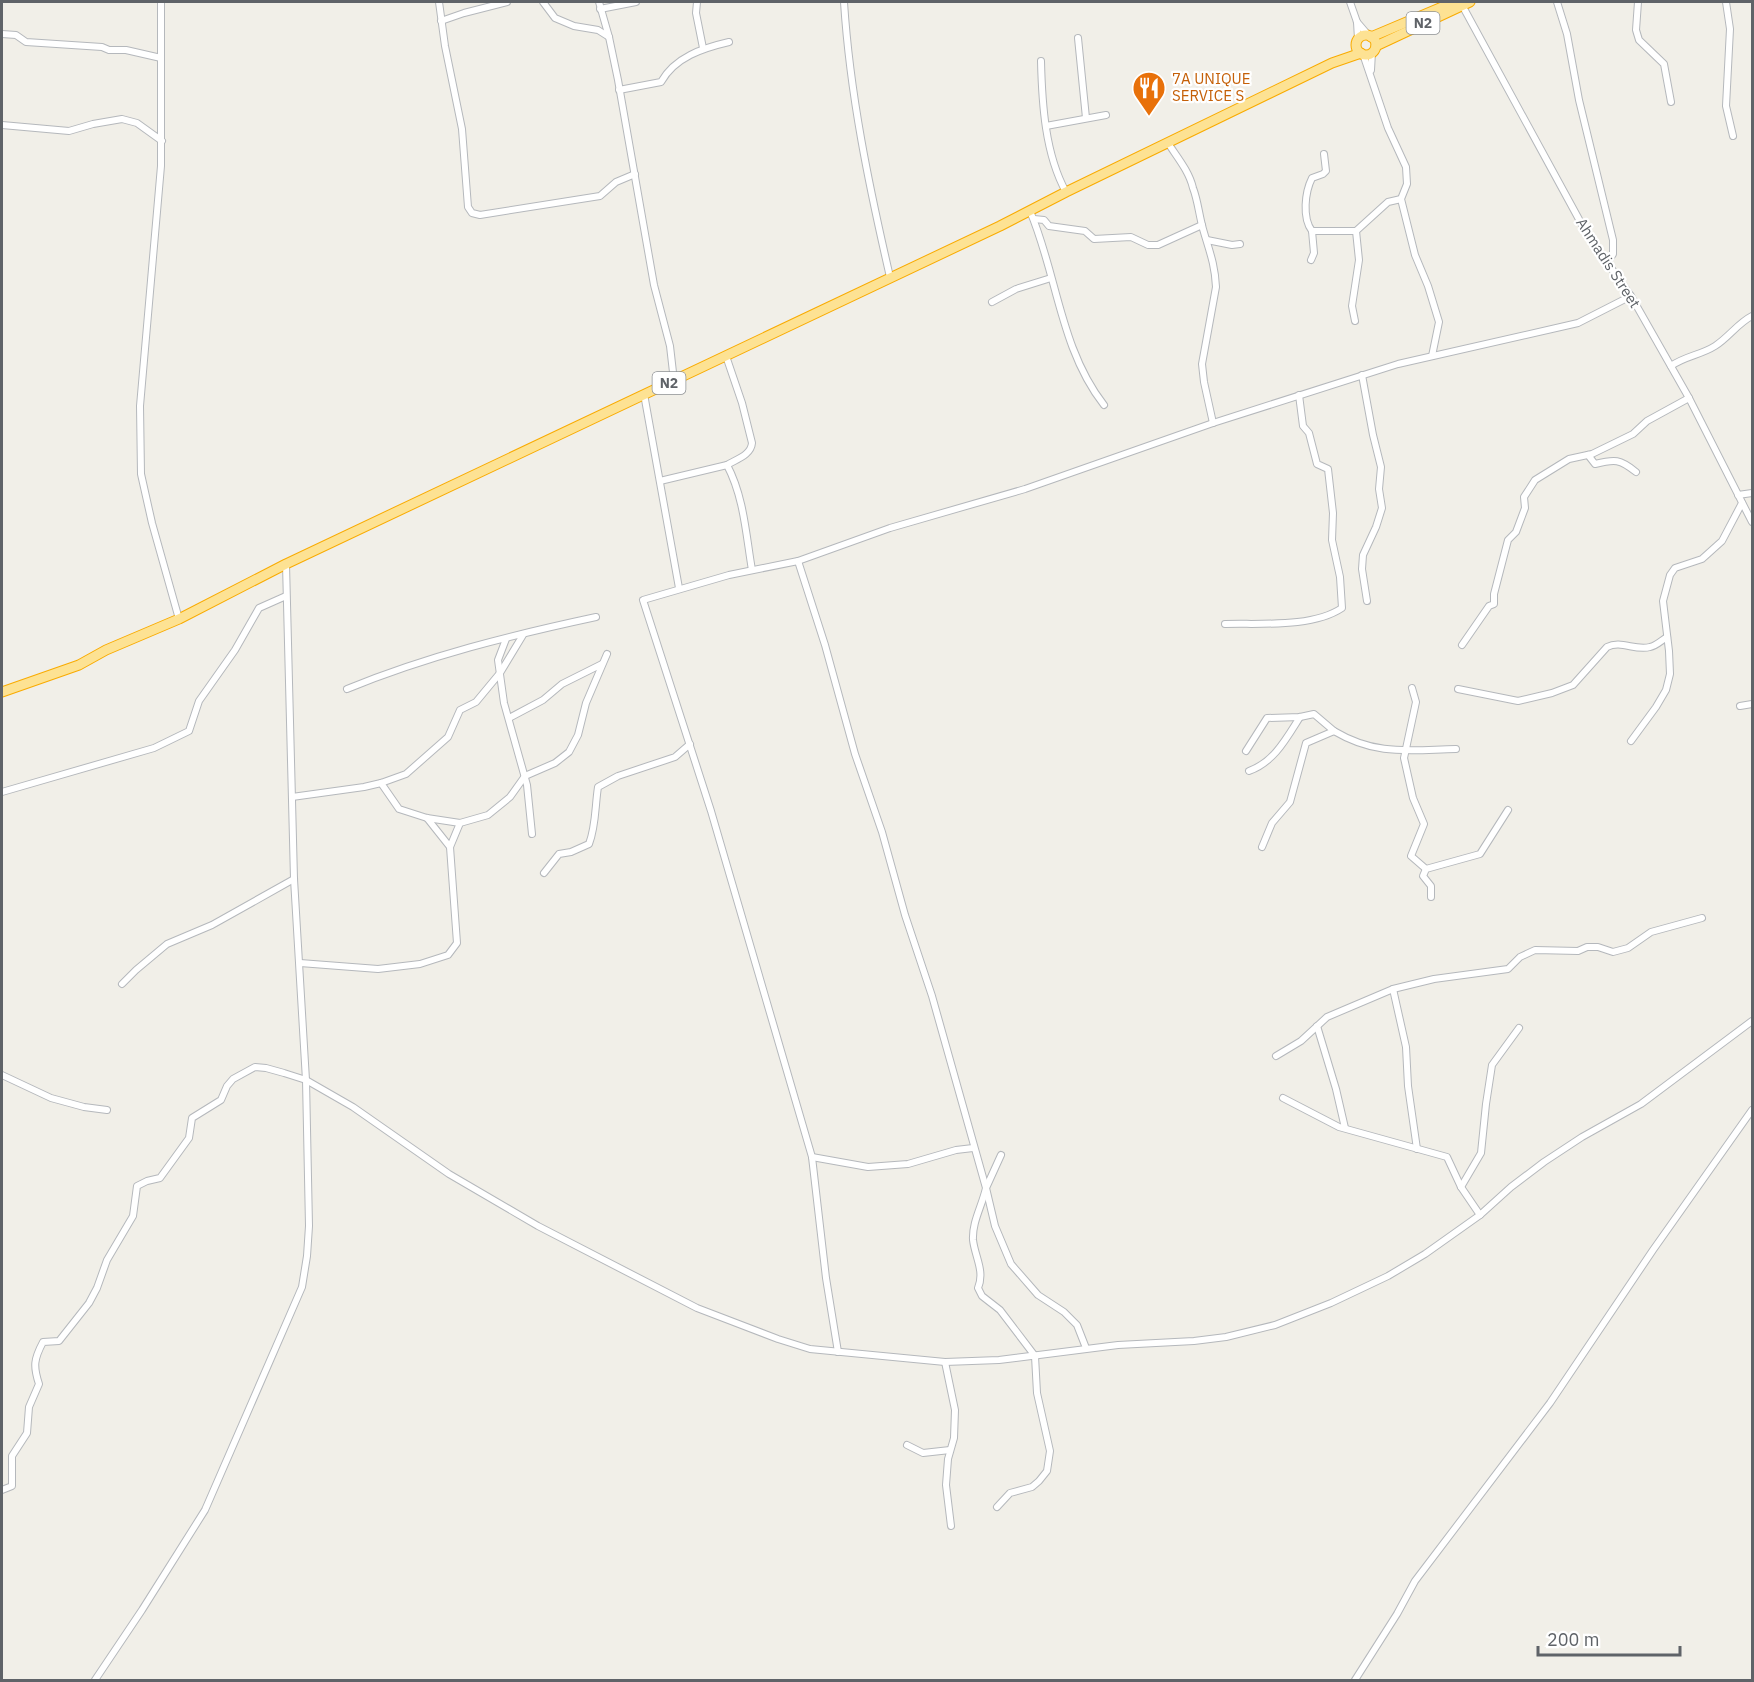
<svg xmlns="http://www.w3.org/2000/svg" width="1754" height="1682" font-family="'IBM Plex Sans',sans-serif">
<rect width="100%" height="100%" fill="#f1efe8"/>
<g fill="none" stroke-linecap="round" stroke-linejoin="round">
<g stroke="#b5b8bc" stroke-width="8">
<g id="minor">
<polyline points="161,2 161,166 140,406 141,474 152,523 179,619"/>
<polyline points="439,2 445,46 462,129 468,207 472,213 480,215 600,196 616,182 635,174"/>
<polyline points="543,2 555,18 574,26 598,30 609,37"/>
<polyline points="599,2 609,37 618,80 654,285 670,346 674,381"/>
<polyline points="697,2 696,13 703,48"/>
<path d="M 844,2 C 850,95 869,186 890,277"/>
<polyline points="1350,2 1357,22 1358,39"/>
<polyline points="1557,2 1567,34 1579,100 1613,240 1613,254 1607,263"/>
<polyline points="1638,2 1636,30 1639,40 1664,64 1671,102"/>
<polyline points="1726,2 1730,29 1726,106 1733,136"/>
<polyline points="1462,5 1587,234 1631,296 1689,398 1752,522"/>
<polyline points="600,9 636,2"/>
<polyline points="441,21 464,13 507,2"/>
<polyline points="1357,22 1369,36"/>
<polyline points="2,34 16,35 26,42 102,47 109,50 126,50 161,58"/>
<polyline points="1078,38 1086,118"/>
<polyline points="1363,54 1388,128 1406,167 1407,184 1401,199 1415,255 1428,286 1439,322 1432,356"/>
<path d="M 1041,61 C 1042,103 1045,154 1066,192"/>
<polyline points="1371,70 1372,52"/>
<path d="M 619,90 L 661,82 C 675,57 703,48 729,42"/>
<polyline points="2,125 69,131 93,124 122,119 137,123 162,141"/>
<polyline points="1046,126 1106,115"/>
<path d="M 1168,143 C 1177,157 1189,171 1193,188 C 1198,201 1199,215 1203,229 C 1209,250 1215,264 1216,287 L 1202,364 L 1204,382 L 1213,423"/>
<path d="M 1030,211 C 1057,274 1060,349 1104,405"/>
<polyline points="1034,219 1044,220 1049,226 1085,231 1094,239 1131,237 1148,245 1158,245 1202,225"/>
<path d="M 1312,231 C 1302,218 1305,192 1312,178 L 1323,174 L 1326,171 L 1324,154"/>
<polyline points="1207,240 1232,245 1240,244"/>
<polyline points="1311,260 1314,253 1312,231 1356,231"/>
<polyline points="992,302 1016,289 1051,278"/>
<polyline points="1355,321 1352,306 1359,260 1356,231 1388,202 1401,199"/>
<path d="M 726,356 L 742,403 L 752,443 C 751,455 737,459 727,465 C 744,497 746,535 752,570"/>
<path d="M 1671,366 C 1685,356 1701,355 1715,346 C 1729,337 1738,323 1752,316"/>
<polyline points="1362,375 1373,435 1381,467 1379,489 1382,508 1376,527 1363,555 1362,569 1367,601"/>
<polyline points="644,394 679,588"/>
<path d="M 1588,455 L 1595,464 C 1615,459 1620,459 1636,472"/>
<polyline points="660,481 727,465"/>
<polyline points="1738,495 1752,493"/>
<path d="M 798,561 L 825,645 L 855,754 L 882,832 L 905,915 L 932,996 L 986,1188 C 982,1206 972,1222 973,1240 C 975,1257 985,1271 978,1288 L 982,1296 L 1000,1310 L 1035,1356 L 1037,1393 L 1050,1451 L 1047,1471 L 1039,1481 L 1032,1487 L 1010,1493 L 997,1507"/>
<path d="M 1225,624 C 1260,623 1312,628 1342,608 L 1340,577 L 1332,540 L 1333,513 L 1328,469 L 1317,464 L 1309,433 L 1303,426 L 1299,395"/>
<polyline points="506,639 498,660 504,703 527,785 532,834"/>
<polyline points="1462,645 1489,606 1494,604 1494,594 1508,540 1516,532 1525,508 1524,497 1535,480 1569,459 1592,454 1633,434 1647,421 1689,398"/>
<polyline points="1412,688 1416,702 1404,758 1413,798 1424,824 1411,856 1426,869"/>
<path d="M 347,689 C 427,656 512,635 596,617"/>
<path d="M 1458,689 L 1518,701 L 1552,693 L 1573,685 L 1607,647 C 1621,640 1635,651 1650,647 C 1656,646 1662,640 1667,637"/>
<polyline points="1740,706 1752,704"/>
<polyline points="509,718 543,700 562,684 602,664"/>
<polyline points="1631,741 1656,707 1666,690 1670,674 1669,651 1663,601 1670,575 1675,568 1702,559 1722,541 1742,503"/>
<polyline points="1246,751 1267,718 1300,717 1314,714 1334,731"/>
<path d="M 1249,771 C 1274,762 1286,739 1300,717"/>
<polyline points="381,783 399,809 427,818 460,823"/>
<polyline points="2,792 154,748 189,731 199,701 235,650 259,608 286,596"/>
<polyline points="292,797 364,787 381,783 406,774 448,737 460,710 476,702 500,673 523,635"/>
<polyline points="450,847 460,823 488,815 510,797 525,776 555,763 569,752 578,735 586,703 607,654"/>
<path d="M 1262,847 L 1272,823 L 1290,802 L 1306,743 L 1334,731 C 1376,756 1408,750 1456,749"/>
<path d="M 544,873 L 559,854 L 571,852 L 589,844 C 596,826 595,806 598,787 L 618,776 L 675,757 L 690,744"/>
<polyline points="1431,897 1431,886 1423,876 1426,869 1480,854 1508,810"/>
<polyline points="300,963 378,969 420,964 448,955 457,943 450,847 427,818"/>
<polyline points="122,984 136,970 167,944 212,925 294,879"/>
<polyline points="1393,989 1406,1047 1408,1086 1417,1149"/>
<polyline points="1317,1026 1336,1089 1345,1128"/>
<polyline points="1276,1056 1301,1041 1327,1017 1393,989 1434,979 1508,969 1520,957 1535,950 1578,951 1587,947 1598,947 1613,952 1628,948 1651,932 1702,918"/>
<polyline points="2,1075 51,1098 84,1107 107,1110"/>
<polyline points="1283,1098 1339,1127 1447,1157 1461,1187 1480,1215"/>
<polyline points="1001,1155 986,1188 995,1226 1011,1264 1038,1295 1064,1312 1077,1325 1086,1348"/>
<polyline points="812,1157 868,1167 908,1164 956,1150 973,1148"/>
<polyline points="1461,1187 1481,1153 1486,1104 1492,1065 1519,1028"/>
<polyline points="838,1352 826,1278 812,1157 711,811 643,600 729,575 798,561 890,528 1025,489 1213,423 1398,364 1578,323 1631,296"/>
<polyline points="945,1362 955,1410 954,1438 948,1459 946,1485 951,1526"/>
<polyline points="907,1445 923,1453 950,1450"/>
<path d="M 2,1490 L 12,1486 L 12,1456 L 27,1433 L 29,1407 L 39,1384 C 33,1366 34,1359 43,1342 L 59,1341 L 89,1303 L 97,1288 L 107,1260 L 133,1216 L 137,1186 L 147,1181 L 160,1178 L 189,1138 L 192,1118 L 221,1100 L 227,1086 L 233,1079 L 255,1067 L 266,1068 L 284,1073 L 306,1080 L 353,1107 L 449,1174 L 538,1226 L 697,1308 L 778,1339 L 810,1349 L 945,1362 L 999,1360 L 1118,1345 L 1194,1341 L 1226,1337 L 1275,1325 L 1331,1303 L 1388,1276 L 1425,1254 L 1480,1215 L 1511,1187 L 1544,1162 L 1582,1137 L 1641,1104 L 1752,1021"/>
<polyline points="95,1680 142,1610 205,1510 302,1287 307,1256 309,1226 306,1080 294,879 286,564"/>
<polyline points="1355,1680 1397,1614 1415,1581 1550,1403 1653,1250 1752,1110"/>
</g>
</g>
<g stroke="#f9ab00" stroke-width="11">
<g id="highway">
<circle cx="1366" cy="45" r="10"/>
<polyline points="1371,37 1454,2"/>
<polyline points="1376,46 1470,2"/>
<polyline points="2,692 79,665 106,650 179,619 286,564 1000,226 1066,192 1332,63 1361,53"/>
</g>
</g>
<use href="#minor" stroke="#fff" stroke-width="6"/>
<use href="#highway" stroke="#fde293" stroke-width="9"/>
</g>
<defs>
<g id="restaurant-pin" transform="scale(1.725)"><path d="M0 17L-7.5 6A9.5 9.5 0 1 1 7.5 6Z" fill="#e8710a" stroke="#fff"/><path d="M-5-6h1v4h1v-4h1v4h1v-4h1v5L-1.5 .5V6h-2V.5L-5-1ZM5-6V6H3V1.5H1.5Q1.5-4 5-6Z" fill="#fff"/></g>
</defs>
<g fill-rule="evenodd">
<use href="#restaurant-pin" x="1149" y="88"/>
</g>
<g text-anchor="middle" stroke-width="4.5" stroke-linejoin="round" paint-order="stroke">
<g fill="#fff" stroke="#8f9295" stroke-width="1.5">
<rect x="1406.5" y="12" width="33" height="22" rx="4.5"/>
<rect x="652.5" y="372" width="33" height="22" rx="4.5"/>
</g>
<g font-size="14" font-weight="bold" fill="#5f6368">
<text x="1423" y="28">N2</text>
<text x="669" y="388">N2</text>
</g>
<g font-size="15" fill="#c56008" stroke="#fff" text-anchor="start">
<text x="1172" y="84">7A UNIQUE<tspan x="1172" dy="17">SERVICE S</tspan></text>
</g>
<g font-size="15" fill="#5f6368" stroke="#fff">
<text transform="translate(1608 263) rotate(57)" y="5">Ahmadis Street</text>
</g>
</g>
<rect width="1754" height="1682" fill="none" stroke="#5f6368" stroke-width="6"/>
<path d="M1538 1646v9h142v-9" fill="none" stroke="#5f6368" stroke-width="3"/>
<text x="1547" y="1646" font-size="18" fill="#5f6368" stroke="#ffffff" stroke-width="4.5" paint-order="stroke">200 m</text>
</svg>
